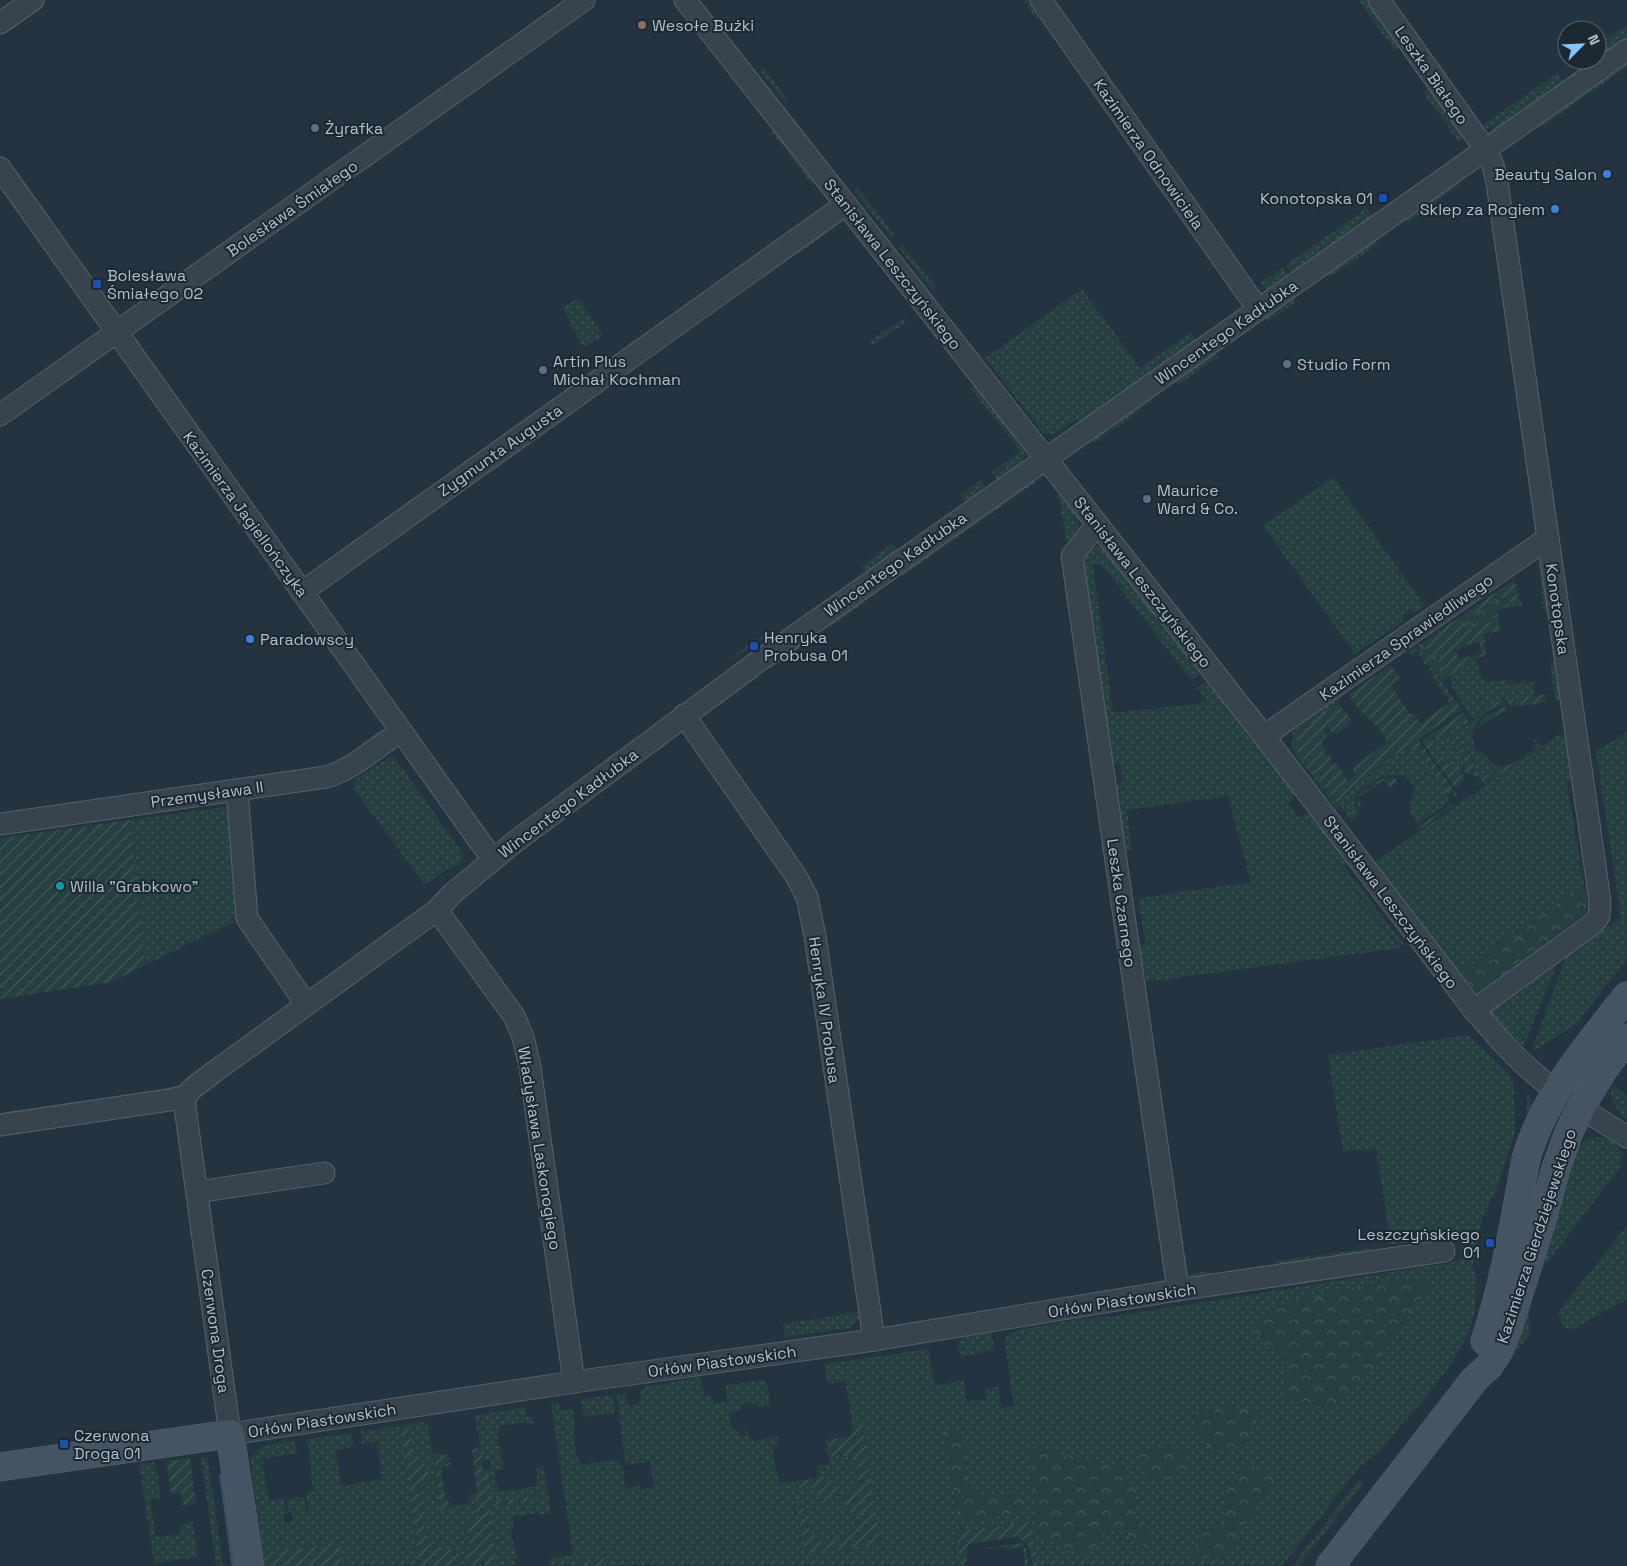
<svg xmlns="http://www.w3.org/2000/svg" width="1627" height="1566" font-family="'Space Grotesk',sans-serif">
<defs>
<pattern id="grass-dots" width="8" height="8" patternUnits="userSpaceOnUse" patternTransform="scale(1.25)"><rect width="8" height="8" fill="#25403f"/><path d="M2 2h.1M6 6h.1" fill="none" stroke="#425a59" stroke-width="1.8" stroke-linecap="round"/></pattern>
<pattern id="forest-crowns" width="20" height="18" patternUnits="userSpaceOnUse" patternTransform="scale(1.25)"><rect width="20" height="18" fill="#25403f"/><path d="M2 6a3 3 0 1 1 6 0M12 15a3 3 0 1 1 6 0" fill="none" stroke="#425a59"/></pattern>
<pattern id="garden-furrows" width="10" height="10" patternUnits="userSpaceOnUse" patternTransform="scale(1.25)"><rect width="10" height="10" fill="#25403f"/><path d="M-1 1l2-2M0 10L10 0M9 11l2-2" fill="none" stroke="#425a59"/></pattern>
</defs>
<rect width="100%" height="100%" fill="#23333f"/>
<g fill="url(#grass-dots)">
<polygon points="1023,0 1030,0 1039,14 1036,19"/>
<polygon points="1358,0 1370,0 1400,43 1395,51"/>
<polygon points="1627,25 1627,39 1597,59 1597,45"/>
<polygon points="1627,60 1627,67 1539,129 1536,125"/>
<polygon points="763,68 788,100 785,102 761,71"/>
<polygon points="1557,73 1564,83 1495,131 1492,126 1486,129 1483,125"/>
<polygon points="1431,87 1465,135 1459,142 1423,93"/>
<polygon points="770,130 777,133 814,181 811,183"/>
<polygon points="1457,180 1460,185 1408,222 1405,217"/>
<polygon points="857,187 895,235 891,237 854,191"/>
<polygon points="1365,206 1373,217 1292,274 1286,265 1360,213"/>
<polygon points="839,221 841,223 798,254 796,249"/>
<polygon points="1374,238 1378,244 1330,277 1327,272"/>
<polygon points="902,244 936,287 932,290 899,248"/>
<polygon points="1283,267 1289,276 1267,292 1260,283"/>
<path d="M 1082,289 L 1140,368 L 1191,332 L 1197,341 L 1081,423 L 1077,419 C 1066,426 1057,437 1043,433 L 985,358 Z"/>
<polygon points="1292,296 1296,302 1268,322 1266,315"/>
<polygon points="578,298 603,335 584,348 570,326 572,324 562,308"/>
<polygon points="903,319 907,319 905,323 875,344 870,344 872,339"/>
<polygon points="1214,351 1218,357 1178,385 1174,380"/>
<path d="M 976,386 L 1025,447 C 1028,465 1011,472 999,482 L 992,472 L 1020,451 L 971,389 Z"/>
<polygon points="1146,399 1156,399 1095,443 1092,438"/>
<polygon points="1333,477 1425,606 1415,613 1410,609 1403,615 1404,621 1355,654 1263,526"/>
<polygon points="1035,479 1035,483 903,576 901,572"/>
<polygon points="980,480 986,490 966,504 960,495"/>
<path d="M 1061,491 L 1079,517 C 1081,530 1073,535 1067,544 L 1060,503 L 1057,496 Z"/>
<polygon points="893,543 899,552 867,575 861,566"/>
<polygon points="1092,547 1102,548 1198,666 1200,670 1198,676 1191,680 1102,565 1093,565 1113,713 1202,703 1207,700 1197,688 1204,683 1210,683 1294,792 1292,800 1288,803 1299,818 1305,814 1312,814 1349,864 1340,871 1399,948 1145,982 1149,1014 1146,1012 1136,949 1145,942 1138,898 1251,882 1228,796 1127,810 1132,850 1124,851 1114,787 1123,781 1120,763 1114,764 1111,762 1081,559"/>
<polygon points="1540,560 1543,560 1551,609 1544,612 1538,564"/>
<polygon points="861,601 863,604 830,627 828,624"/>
<polygon points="773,628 775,629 732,660 731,658"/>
<polygon points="808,638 810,641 771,669 769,666"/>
<polygon points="1476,662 1483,678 1487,682 1506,680 1508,684 1533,682 1534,696 1499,701 1473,719 1451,686 1453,684 1448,676 1460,668"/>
<polygon points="1550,663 1555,663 1557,666 1561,699 1555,700"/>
<polygon points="757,675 759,677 701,718 702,715"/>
<polygon points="1336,700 1338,703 1299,731 1333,796 1340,805 1336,808 1292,749 1293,731"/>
<path d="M 1462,723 L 1474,726 L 1472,734 L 1475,750 L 1484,754 L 1495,766 L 1494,772 L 1486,775 L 1476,771 L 1473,758 L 1470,752 L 1458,749 L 1464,756 L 1463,768 L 1460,771 C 1458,770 1455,770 1453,769 C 1446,766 1449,760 1439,758 L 1435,760 L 1428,750 L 1433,743 L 1430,738 L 1432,735 L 1440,735 L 1451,742 L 1450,731 L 1457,725 Z"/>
<polygon points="379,731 382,735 337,765 274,775 274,772 301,770 335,764"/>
<polygon points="1627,732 1627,959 1577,1023 1534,1051 1533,1048 1566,956 1621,918 1596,751"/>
<polygon points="1560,734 1569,737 1576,775 1567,784 1584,885 1458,972 1372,864"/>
<polygon points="1406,749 1421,751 1429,767 1444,784 1445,793 1449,800 1446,804 1417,824 1409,808 1415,788 1407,777 1390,775 1373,780 1370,785 1363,787 1356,794 1355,804 1359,814 1356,815 1355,819 1340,801 1344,794 1347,794 1355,785 1367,778 1380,765 1387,763 1393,755 1399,754"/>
<polygon points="393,755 463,854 462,860 453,868 447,869 425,885 353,788 357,778"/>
<polygon points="231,806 239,919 145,965 129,820"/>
<polygon points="1345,868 1404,944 1400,947 1341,871"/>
<polygon points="1561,954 1523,1048 1486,1010"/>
<path d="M 1468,1035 L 1511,1076 L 1514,1087 L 1515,1133 L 1496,1190 L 1483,1216 L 1472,1267 L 1476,1275 L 1475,1310 L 1471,1326 L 1454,1360 L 1419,1406 L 1414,1410 L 1380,1451 L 1359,1468 L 1282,1566 L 1038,1566 L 1031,1521 L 956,1532 L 961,1566 L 650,1566 C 639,1563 621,1566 609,1566 L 607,1558 L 574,1564 L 574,1566 L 550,1566 L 549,1559 L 573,1555 L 551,1404 L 559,1403 L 561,1411 L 573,1408 L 575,1430 L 573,1433 L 577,1457 L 582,1464 L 616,1460 L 623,1466 L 625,1488 L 640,1486 L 641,1489 L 654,1487 L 650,1462 L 625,1465 L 617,1394 L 626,1393 L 628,1405 L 640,1404 L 641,1391 L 645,1387 L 701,1377 L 704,1396 L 711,1395 L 713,1404 L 727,1401 L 726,1385 L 766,1380 L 771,1405 L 759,1407 L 758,1404 L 749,1402 L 742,1404 L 741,1405 L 741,1410 L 729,1413 L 732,1430 L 738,1429 L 739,1437 L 745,1436 L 744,1429 L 749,1432 L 747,1436 L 758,1442 L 759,1440 L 777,1436 L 779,1446 L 772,1447 L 779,1483 L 794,1482 L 796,1488 L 811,1486 L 821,1500 L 829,1479 L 818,1474 L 818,1465 L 829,1465 L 829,1457 L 824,1449 L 828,1448 L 832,1456 C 847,1452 855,1460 857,1474 C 858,1479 860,1481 859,1487 L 856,1487 L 864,1521 L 856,1522 L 847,1538 L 822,1541 L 810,1532 L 802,1502 L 805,1554 L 880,1544 L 862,1420 L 852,1421 L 845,1381 L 828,1384 L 824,1364 L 929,1349 L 934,1385 L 964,1381 L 966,1401 L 987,1399 L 985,1388 L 998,1387 L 1002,1408 L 1014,1406 L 1004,1338 L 1018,1330 L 1077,1319 L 1116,1316 L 1461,1261 L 1459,1234 L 1391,1245 L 1376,1148 L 1343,1152 L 1328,1055 Z"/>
<path d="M 1613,1085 L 1627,1096 L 1627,1119 C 1618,1112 1605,1096 1613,1085 Z"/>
<polygon points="1528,1091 1533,1109 1527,1135 1527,1093"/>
<path d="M 1602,1137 L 1612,1140 L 1622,1154 L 1619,1169 L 1538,1275 L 1574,1155 C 1582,1141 1586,1138 1602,1137 Z"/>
<polygon points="1627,1226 1627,1300 1604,1311 1574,1329 1565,1328 1557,1313"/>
<polygon points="1182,1233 1188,1274 1210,1271 1211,1277 1185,1282 1178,1234"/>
<polygon points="1370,1248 1370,1255 1275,1269 1274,1261"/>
<path d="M 1529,1300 L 1532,1300 C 1528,1312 1528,1320 1531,1332 L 1505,1367 Z"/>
<polygon points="859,1312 859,1319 850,1328 784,1337 783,1324"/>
<path d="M 991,1332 L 995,1350 L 964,1356 L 961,1355 C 948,1334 977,1335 991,1332 Z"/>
<polygon points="612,1395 615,1413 584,1417 581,1399"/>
<polygon points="525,1407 526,1417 533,1417 534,1423 527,1424 526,1422 499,1426 500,1432 497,1433 503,1467 503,1469 494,1470 498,1492 537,1486 538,1484 536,1468 544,1467 551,1513 539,1515 538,1513 512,1517 514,1527 511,1528 514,1549 516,1550 517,1558 515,1559 516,1566 497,1566 488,1507 539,1499 537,1489 530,1497 497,1500 492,1497 490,1485 492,1485 491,1479 489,1479 488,1470 491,1469 490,1460 482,1461 475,1415"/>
<path d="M 427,1422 L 441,1511 L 451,1509 L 451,1506 L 469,1503 L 468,1495 L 477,1494 L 475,1499 L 480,1521 L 467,1523 L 470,1546 L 468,1552 L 469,1566 L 460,1566 L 458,1552 L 428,1543 L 423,1527 L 418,1488 L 429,1476 C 427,1465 424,1461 414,1457 L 409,1424 Z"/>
<polygon points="400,1426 420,1566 343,1566 339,1543 263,1553 250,1458 262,1446 295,1441 297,1453 262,1459 269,1501 284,1499 286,1513 283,1514 285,1523 293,1521 292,1512 288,1512 287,1499 304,1497 306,1513 309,1512 306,1492 313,1491 307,1439 352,1433 353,1447 336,1450 341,1486 382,1479 377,1442 362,1444 361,1431"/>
<polygon points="201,1456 208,1459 223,1566 216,1566"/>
<polygon points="155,1462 161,1498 150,1500 156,1537 180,1534 180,1524 193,1522 198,1557 154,1563 139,1464"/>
<polygon points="1359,1480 1363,1484 1299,1566 1292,1566"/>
</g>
<g fill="url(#forest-crowns)">
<polygon points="1513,595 1510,604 1494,609 1496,622 1475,623 1473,630 1464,628 1464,621 1489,602"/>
<polygon points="1422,643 1427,650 1430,649 1434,657 1436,657 1448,676 1442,681 1417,647"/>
<polygon points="1584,885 1588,902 1586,913 1488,985 1477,992 1458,972"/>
<polygon points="1391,1280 1433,1281 1372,1370 1331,1408 1287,1400 1286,1356 1263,1344 1252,1327 1272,1307 1315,1295"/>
<polygon points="1231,1407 1262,1411 1244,1444 1213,1453 1196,1430 1196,1411"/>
<polygon points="950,1429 967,1447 964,1464 974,1492 983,1497 1003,1495 1020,1490 1024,1512 959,1523 943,1430"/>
<polygon points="1028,1444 1057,1453 1119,1466 1136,1490 1131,1513 1150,1531 1151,1550 1112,1525 1086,1558 1037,1534"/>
<polygon points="1163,1444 1183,1450 1189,1465 1175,1480 1146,1479 1140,1451"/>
<polygon points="1248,1465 1277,1474 1226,1556 1189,1561 1201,1532 1224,1525 1226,1490"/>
</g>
<g fill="url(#garden-furrows)" fill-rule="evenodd">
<path d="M 1514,580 L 1522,605 L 1497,609 L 1500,631 L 1484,634 L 1486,655 L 1475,659 L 1476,662 L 1460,668 L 1448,676 L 1436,657 L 1434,657 L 1430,649 L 1427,650 L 1422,643 ZM 1512,595 L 1510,604 L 1494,609 L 1496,622 L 1475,623 L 1473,629 L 1464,628 L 1464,621 L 1489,602 ZM 1468,644 L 1480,644 L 1481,654 L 1458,659 L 1456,651 Z"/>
<path d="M 1417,647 L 1461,709 L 1418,740 L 1458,796 L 1456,798 L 1452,792 L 1446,797 L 1444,784 L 1429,767 L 1421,751 L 1406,749 L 1399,754 L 1393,755 L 1387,763 L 1380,765 L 1376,772 L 1361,780 L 1347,794 L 1344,795 L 1340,801 C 1343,808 1351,812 1355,819 L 1352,821 L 1296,750 L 1298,731 L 1338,703 L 1351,719 L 1349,725 L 1337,735 L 1335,732 L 1332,733 L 1328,728 L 1324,730 L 1327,736 L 1322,740 L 1325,754 L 1330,756 L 1332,763 L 1336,763 L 1346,775 L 1347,781 L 1355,775 L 1352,768 L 1387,742 C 1379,722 1357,714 1349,694 L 1391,665 L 1400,678 L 1391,685 L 1410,714 L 1414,713 L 1420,723 L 1448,704 L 1449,700 L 1430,673 L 1431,671 L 1429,666 L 1425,665 L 1418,652 L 1413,656 L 1410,652 Z"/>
<path d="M 1546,694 L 1547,701 C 1535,707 1525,703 1511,707 L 1506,700 Z"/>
<path d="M 1503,700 L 1506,705 C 1492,705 1482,715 1474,726 L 1462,723 L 1453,728 L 1449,734 L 1451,742 L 1449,743 L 1440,735 L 1432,735 L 1430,738 L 1433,745 L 1428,750 L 1422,741 L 1463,713 L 1469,722 L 1499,701 Z"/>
<polygon points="1504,707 1508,708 1482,725 1478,730 1476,728 1487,715"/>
<path d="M 1536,739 L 1538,744 L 1542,746 L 1485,785 L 1480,778 L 1465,773 L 1464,756 L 1457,749 C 1472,748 1473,760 1476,771 L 1486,775 L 1494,772 L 1495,766 C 1509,770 1522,757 1533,750 L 1535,747 L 1534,740 Z"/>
<path d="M 1446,756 L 1448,756 L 1446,760 C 1452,772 1459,767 1464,777 L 1463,782 L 1456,789 L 1435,760 Z"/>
<polygon points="1390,777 1395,778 1397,781 1390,788 1384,780 1357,799 1363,808 1361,809 1357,804 1357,796 1363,790 1372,787 1375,782"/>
<polygon points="1450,802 1453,806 1417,831 1417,827 1444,810"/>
<polygon points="129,820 145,965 112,982 0,999 0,838"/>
<path d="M 862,1420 L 880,1544 L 805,1554 L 797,1501 L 802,1502 L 810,1532 L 822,1541 L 847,1538 C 849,1528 853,1523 864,1521 L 862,1515 C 853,1516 847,1509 842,1502 C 844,1492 850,1487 859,1486 L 860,1482 L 856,1477 C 860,1461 846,1452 832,1456 L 825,1441 L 827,1439 L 850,1437 L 852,1433 L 852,1421 Z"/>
<path d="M 409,1424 L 414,1457 C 424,1461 427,1465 429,1476 L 418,1489 L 424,1527 L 428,1543 L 458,1552 L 460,1566 L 420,1566 L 400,1426 Z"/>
<polygon points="480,1448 483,1470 488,1470 492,1497 497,1500 530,1497 533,1496 537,1489 539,1500 489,1507 497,1566 484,1566 484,1561 482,1561 482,1566 469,1566 467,1558 470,1546 467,1522 480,1520 473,1505 477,1494 472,1449"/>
<path d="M 439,1453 L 442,1455 L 448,1454 L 450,1465 L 441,1467 C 442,1477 443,1485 445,1495 C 446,1500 451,1503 451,1509 L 441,1511 L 433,1454 Z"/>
<polygon points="190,1458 196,1504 183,1506 181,1493 171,1494 166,1461"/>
<path d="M 818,1474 L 829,1479 L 836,1485 L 837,1498 L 833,1502 C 821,1503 817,1495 811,1486 L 795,1488 L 794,1482 L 814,1478 L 814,1481 L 816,1481 L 816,1475 Z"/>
<path d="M 1031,1521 L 1038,1566 L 1032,1566 C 1032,1552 1029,1540 1014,1537 L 968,1544 L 966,1566 L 961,1566 L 956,1532 Z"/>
<polygon points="340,1543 343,1566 265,1566 263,1553"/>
<polygon points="1021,1543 1026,1549 1029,1566 1025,1566 1023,1547 1006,1549 1005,1547 986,1549 986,1548"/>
<polygon points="607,1558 609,1566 574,1566 574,1563"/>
</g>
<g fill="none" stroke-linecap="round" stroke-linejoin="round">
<polyline stroke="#365166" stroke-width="5.5" points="222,1476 234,1564"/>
<g stroke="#55626c" stroke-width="23">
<g id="street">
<path d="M 685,0 L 1264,736 L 1474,1010 C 1493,1032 1512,1055 1535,1074 C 1562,1098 1596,1117 1627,1137"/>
<polyline points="1041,0 1258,309"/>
<polyline points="1379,0 1485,149 1493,165 1497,182 1600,901 1599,916 1594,923 1474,1010"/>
<polyline points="0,23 33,0"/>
<polyline points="0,168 493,860"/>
<polyline points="0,415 584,0"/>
<polyline points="1097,524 1072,556 1178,1290"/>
<polyline points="302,592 846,204"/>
<polyline points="684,715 796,876 807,897 815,936 874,1340"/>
<polyline points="1264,736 1548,538"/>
<polyline points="237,790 247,918 306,1004"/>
<path d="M 0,824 L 326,777 C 352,770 379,746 401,731"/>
<polyline points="437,910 514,1016 523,1037 530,1067 574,1382"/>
<polyline points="185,1096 185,1107 230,1434 574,1382 874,1340 1178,1290 1444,1251"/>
<polyline points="0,1125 169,1100 185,1096 193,1088 214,1072 437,910 453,893 516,841 756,663 1627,50"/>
<polyline points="197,1192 324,1173"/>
</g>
</g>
<g stroke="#55626c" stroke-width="29">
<g id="secondary">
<path d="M 1485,1341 C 1501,1294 1510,1245 1519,1197 C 1522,1184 1523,1172 1526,1159 C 1543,1098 1588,1045 1627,996"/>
<polyline points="0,1467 230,1434 250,1566"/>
<polyline points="1330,1566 1474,1380 1489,1366 1498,1352 1507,1331 1542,1220 1556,1168 1569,1132 1581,1107 1603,1070 1627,1038"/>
</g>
</g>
<use href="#street" stroke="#37444e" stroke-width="21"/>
<use href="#secondary" stroke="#455462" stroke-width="28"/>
</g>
<circle fill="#8d6e63" stroke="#1c2933" stroke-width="2" cx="642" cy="25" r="5"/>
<g fill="#5c6f8a" stroke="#1c2933" stroke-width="2">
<circle cx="315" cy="128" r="5"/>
<circle cx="1287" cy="364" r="5"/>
<circle cx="543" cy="370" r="5"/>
<circle cx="1147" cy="499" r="5"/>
</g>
<g fill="#3f7fe0" stroke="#1c2933" stroke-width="2">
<circle cx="1607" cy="174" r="5"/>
<circle cx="1555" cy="209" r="5"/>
<circle cx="250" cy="639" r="5"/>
</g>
<g fill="#1a4fb4" stroke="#1c2933" stroke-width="2">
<rect x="1378" y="193" width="10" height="10" rx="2.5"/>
<rect x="92" y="279" width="10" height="10" rx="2.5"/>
<rect x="749" y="641" width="10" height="10" rx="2.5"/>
<rect x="1485" y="1238" width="10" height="10" rx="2.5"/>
<rect x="59" y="1439" width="10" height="10" rx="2.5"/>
</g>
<circle fill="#0f9aa8" stroke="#1c2933" stroke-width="2" cx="60" cy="886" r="5"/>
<g text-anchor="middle" stroke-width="4" stroke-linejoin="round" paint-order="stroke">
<g font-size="16" fill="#b3bfca" stroke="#1c2933" text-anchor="start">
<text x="652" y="31">Wesołe Buźki</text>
<text x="325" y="134">Żyrafka</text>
<text x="1597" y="180" text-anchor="end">Beauty Salon</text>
<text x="1373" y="204" text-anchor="end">Konotopska 01</text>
<text x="1545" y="215" text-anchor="end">Sklep za Rogiem</text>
<text x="107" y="281">Bolesława<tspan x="107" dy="18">Śmiałego 02</tspan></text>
<text x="553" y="367">Artin Plus<tspan x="553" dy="18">Michał Kochman</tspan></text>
<text x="1297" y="370">Studio Form</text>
<text x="1157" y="496">Maurice<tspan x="1157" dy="18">Ward &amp; Co.</tspan></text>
<text x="764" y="643">Henryka<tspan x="764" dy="18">Probusa 01</tspan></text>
<text x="260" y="645">Paradowscy</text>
<text x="70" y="892">Willa "Grabkowo"</text>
<text x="1480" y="1240" text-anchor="end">Leszczyńskiego<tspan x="1480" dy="18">01</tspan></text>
<text x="74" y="1441">Czerwona<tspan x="74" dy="18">Droga 01</tspan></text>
</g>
<g font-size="16" fill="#b3bfca" stroke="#1c2933">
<text transform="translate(1432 75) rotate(55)" y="6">Leszka Białego</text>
<text transform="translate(1149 154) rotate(55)" y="6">Kazimierza Odnowiciela</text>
<text transform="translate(292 208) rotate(-35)" y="6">Bolesława Śmiałego</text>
<text transform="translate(893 264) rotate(52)" y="6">Stanisława Leszczyńskiego</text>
<text transform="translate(1226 332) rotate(-35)" y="6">Wincentego Kadłubka</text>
<text transform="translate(500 450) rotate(-35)" y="6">Zygmunta Augusta</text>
<text transform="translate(246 514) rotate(54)" y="6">Kazimierza Jagiellończyka</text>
<text transform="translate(895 564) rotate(-35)" y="6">Wincentego Kadłubka</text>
<text transform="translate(1143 582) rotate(52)" y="6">Stanisława Leszczyńskiego</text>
<text transform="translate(1558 609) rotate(82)" y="6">Konotopska</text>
<text transform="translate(1406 637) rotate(-35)" y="6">Kazimierza Sprawiedliwego</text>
<text transform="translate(207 794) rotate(-8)" y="6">Przemysława II</text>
<text transform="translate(568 803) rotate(-37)" y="6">Wincentego Kadłubka</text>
<text transform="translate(1391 902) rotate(53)" y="6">Stanisława Leszczyńskiego</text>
<text transform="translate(1122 903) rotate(82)" y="6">Leszka Czarnego</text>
<text transform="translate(825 1010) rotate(82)" y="6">Henryka IV Probusa</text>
<text transform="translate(540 1148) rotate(81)" y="6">Władysława Laskonogiego</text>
<text transform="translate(1536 1236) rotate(-72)" y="6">Kazimierza Gierdziejewskiego</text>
<text transform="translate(1122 1300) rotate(-9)" y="6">Orłów Piastowskich</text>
<text transform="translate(216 1331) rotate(82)" y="6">Czerwona Droga</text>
<text transform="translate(722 1361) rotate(-8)" y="6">Orłów Piastowskich</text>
<text transform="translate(322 1420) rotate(-9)" y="6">Orłów Piastowskich</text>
</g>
</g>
<g transform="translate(1582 45) rotate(66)"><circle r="24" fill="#1c2933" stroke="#58656f"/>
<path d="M0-4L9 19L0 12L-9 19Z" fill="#86c4fc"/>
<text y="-8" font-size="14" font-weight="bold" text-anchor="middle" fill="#b3bfca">N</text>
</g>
</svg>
